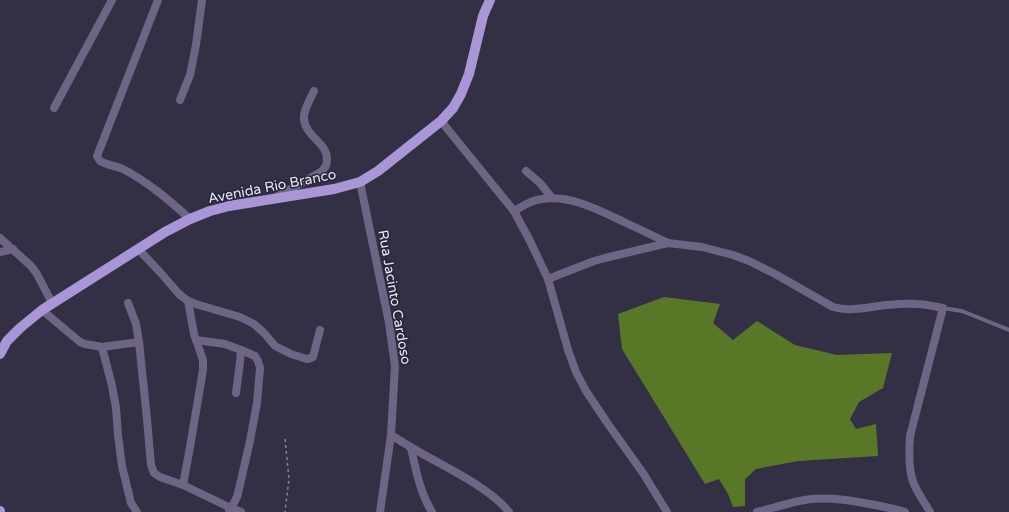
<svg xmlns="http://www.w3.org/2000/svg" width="1009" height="512" font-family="'Varela Round',sans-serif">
<rect width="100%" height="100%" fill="#332f45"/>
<polygon fill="#597827" points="664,297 720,304 713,323 733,340 757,321 795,345 837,355 892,353 883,388 859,402 850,419 856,429 876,424 878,456 798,461 756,469 745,479 745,506 733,507 728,494 719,479 705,484 622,349 618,314"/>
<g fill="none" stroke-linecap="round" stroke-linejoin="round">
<polyline stroke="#868395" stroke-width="1.5" stroke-dasharray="3 3" stroke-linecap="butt" points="285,439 289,479 285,512"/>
<polyline stroke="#6e6585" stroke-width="4" points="943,308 962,311 1009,330"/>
<g stroke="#6e6585" stroke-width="8">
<path d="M 158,0 L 97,156 L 100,161 C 107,165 115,166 123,169 C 148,182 169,200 190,219"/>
<polyline points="180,100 190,75 196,45 202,0"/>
<polyline points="54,108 112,0"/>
<polyline points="441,121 514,211 530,241 548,279 568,350 576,372 586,391 608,424 643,473 667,512"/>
<polyline points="526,171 540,183 552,198"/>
<polyline points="360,182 389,323 395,366 391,435 380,512"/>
<path d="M 278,196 L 319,173 C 324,170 327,166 327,160 C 328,143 306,137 304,120 C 303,111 310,99 314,91"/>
<path d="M 514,211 C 523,206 531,200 542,199 C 571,195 599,210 624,222 C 639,229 654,236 668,243"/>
<polyline points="0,238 31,266 37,274 52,303"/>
<polyline points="138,249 159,271 179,294 188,301 199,305 240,317 254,324 264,333 275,346 291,354 307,359 311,358 313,357 320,330"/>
<polyline points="0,252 13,249"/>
<path d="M 548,279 L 594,261 L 605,258 L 668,243 L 702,247 L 733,255 L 749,261 L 775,274 L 833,307 C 851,312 868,307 886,305 C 897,304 908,303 918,304 C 926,304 935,307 943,308 L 910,436 C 909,450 908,471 914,484 C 918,494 925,503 930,512"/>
<polyline points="42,310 80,342 85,344 102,347 139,342 136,324 128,303"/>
<polyline points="196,340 225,344 241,350 240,362 236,393"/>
<polyline points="139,342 147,419 151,465 154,473 160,477 183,485 231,508 241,512"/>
<polyline points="102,347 112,386 116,408 118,435 122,466 131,503 137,512"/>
<path d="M 391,435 C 407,445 424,455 441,464 C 463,476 494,493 509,512"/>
<path d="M 411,448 C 416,470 420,493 432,512"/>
<polyline points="183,485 190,447 203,370 203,360 194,334 188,301"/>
<polyline points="229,512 237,497 239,489 250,441 257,403 260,368 258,361 255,356 241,350"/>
<path d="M 757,512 C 775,508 793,501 811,499 C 832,497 854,501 875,505 C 885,507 895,509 905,512"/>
</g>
<g stroke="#aa95d7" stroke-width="10">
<polyline points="0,354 7,341 20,328 42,310 165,232 190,219 210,211 229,206 334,189 360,182 378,171 441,121 453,108 461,94 469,74 483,16 490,0"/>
<polyline points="0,511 0,512"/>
</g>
</g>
<g text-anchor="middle" stroke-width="3" stroke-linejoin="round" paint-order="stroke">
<g font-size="14" fill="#e7e5f3" stroke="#29253a">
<text transform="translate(272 186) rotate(-11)" y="5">Avenida Rio Branco</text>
<text transform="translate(395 297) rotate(80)" y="5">Rua Jacinto Cardoso</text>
</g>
</g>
</svg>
